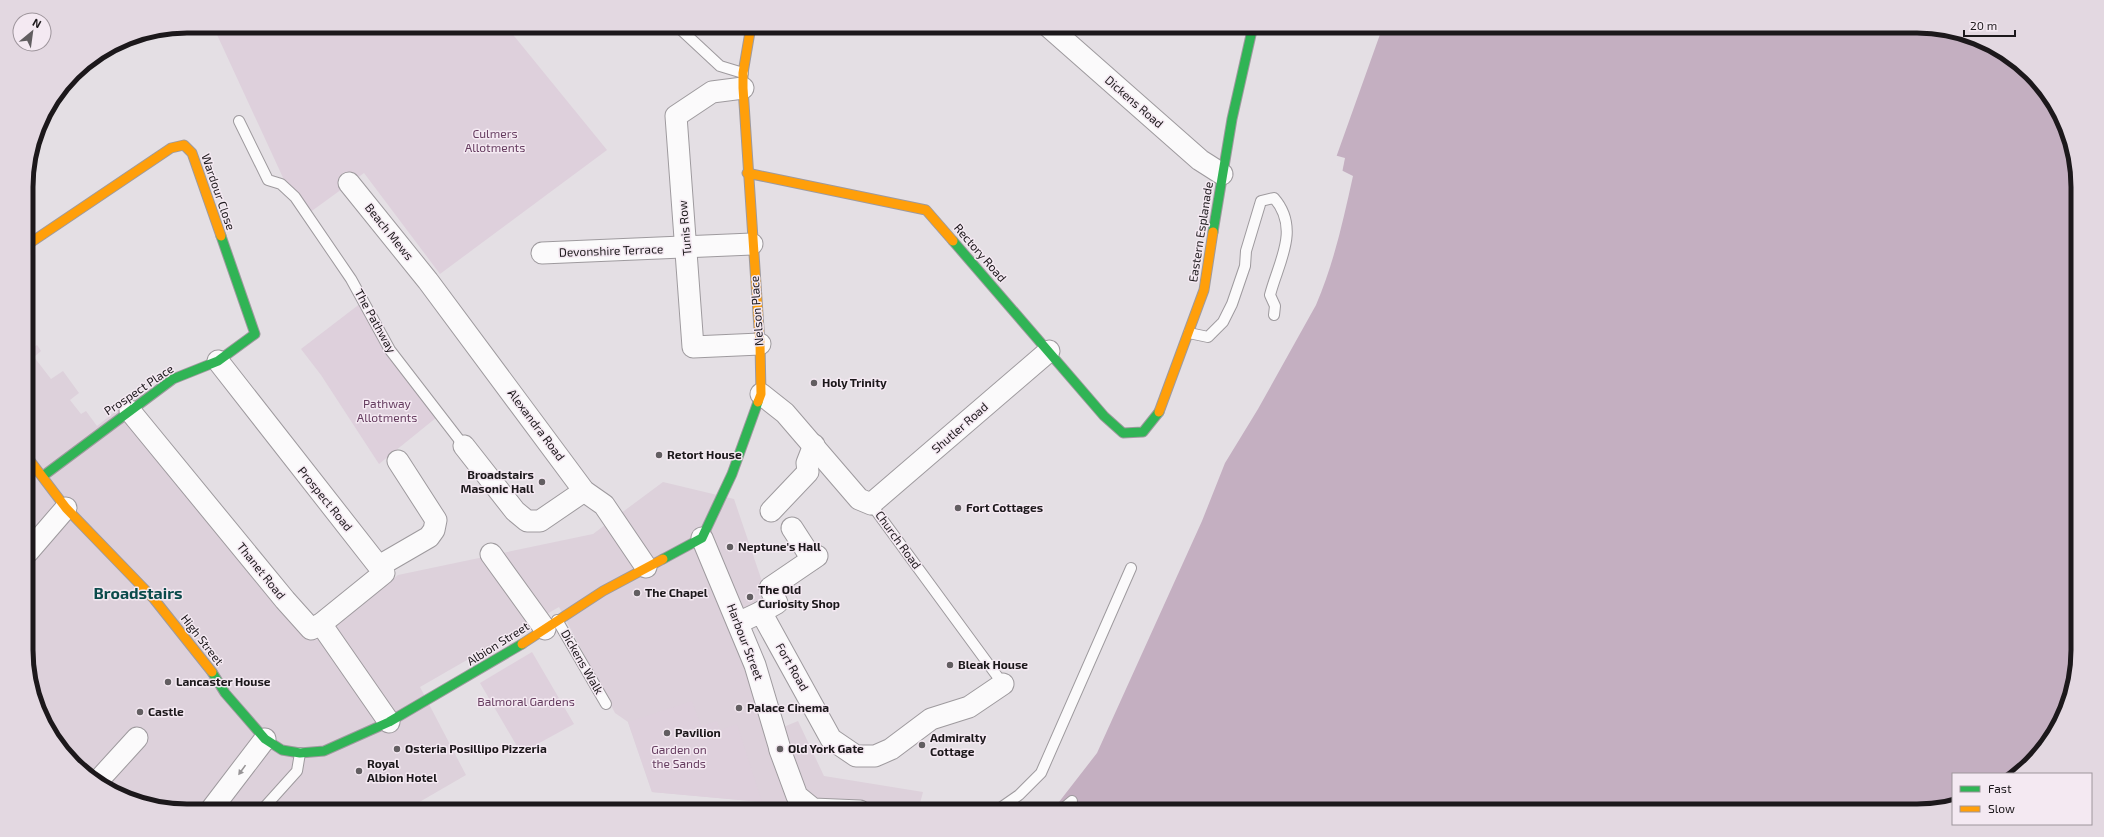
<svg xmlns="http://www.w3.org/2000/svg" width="2104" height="837" font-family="'Exo 2',sans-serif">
<rect width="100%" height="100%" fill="#e4dfe4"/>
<polygon fill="#ddd1db" points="37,345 41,351 34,357 51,379 63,371 79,393 70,400 81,414 86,411 97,426 120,408 316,640 398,575 593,534 663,482 734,499 767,596 727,619 762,715 781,728 798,721 824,776 923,792 918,811 770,811 762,802 652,792 628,722 615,713 559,607 420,687 466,775 404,811 337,811 332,806 327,811 187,811 135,802 97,784 66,756 43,721 29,681 28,569 43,551 28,539 27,351"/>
<g fill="#ded0dc">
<polygon points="213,26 506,26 607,150 440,274 364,173 309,213 297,192 285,182"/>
<polygon points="361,303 437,417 379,464 321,375 301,349"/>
<polygon points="532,652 574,724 521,753 480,683"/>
<polygon points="692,701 701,726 717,721 720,730 737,724 762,802 652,792 628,722"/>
</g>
<path fill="#c4afc1" d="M 1383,26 L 1917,26 L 1969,35 L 2015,59 L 2045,89 L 2066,125 L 2077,166 L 2078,650 L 2069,702 L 2045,748 L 2019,774 L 1953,774 L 1953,806 L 1927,811 L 1052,811 L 1097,753 L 1202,521 L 1225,463 L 1258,409 L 1316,305 C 1334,263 1343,221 1353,176 L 1333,166 Z"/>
<polygon fill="#e4dfe4" points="1334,155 1345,158 1342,173 1331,167"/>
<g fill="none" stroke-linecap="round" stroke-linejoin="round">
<g stroke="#9e9a9e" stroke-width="12">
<g id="lane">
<polyline points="677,26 720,66 743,73"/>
<polyline points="239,121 268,180 281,184 295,197 351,279 390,350 464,446"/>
<path d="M 1189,333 L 1208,337 L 1223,322 L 1232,304 L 1245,266 L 1246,251 L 1261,201 L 1274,198 C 1301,229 1278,263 1270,295 L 1275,306 L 1274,315"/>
<polyline points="871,504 1003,684"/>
<polyline points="557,620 606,704"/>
<polyline points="261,811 297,771 300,753"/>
<polyline points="996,811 1019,795 1041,773 1131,568"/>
<polyline points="1060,811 1072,801"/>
</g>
</g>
<g stroke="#9e9a9e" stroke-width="23">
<g id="street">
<polyline points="1048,26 1200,160 1222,174"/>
<polyline points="743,88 712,92 676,116 693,347 760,344"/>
<polyline points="349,183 428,281 584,491 604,505 646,567"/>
<polyline points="542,253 752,244"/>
<polyline points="218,361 384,573 321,624"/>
<polyline points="761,394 785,413 859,499 871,504 1049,351"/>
<polyline points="130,411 285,600 311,629 321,624 389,722"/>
<polyline points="464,446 515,511 527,521 540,521 584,491"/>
<polyline points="771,511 808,472 807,463 814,445"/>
<polyline points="792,528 812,559"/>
<polyline points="702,538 755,665 780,749"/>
<polyline points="28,552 66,508"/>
<polyline points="491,554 545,629"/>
<polyline points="379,566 429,537 434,530 436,520 398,461"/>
<polyline points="761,612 777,603 770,588 817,556"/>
<polyline points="738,623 761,612 831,739 856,756 875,756 891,749 931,719 969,707 1003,684"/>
<polyline points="780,750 797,796 813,809 860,811"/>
<polyline points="96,783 137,738"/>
<polyline points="210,811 265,739"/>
</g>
</g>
<g stroke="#9e9a9e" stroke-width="11">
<g id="fast">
<polyline points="1213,232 1232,119 1253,26"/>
<polyline points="953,241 1104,416 1123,433 1143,432 1159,412"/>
<polyline points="43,476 173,379 218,361 255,334 221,236"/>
<polyline points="663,559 702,538 732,474 758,402"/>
<polyline points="212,672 225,693 265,739 282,750 300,753 324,751 389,722 522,644"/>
</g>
</g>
<g stroke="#9e9a9e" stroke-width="11">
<g id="slow">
<polyline points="751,26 743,73 743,88 760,344 761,394 758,402"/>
<polyline points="747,173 926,210 953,241"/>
<polyline points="27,245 171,148 184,145 192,153 221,236"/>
<polyline points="1159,412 1204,290 1213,232"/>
<polyline points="28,458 66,508 154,599 212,672"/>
<polyline points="522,644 603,591 663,559"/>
</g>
</g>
<use href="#lane" stroke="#fbfafb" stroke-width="10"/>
<use href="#street" stroke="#fbfafb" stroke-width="21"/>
<use href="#fast" stroke="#30b455" stroke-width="9"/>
<use href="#slow" stroke="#ff9f0a" stroke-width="9"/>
</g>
<defs><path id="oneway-solid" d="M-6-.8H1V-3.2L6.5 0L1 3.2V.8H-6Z"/></defs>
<use fill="#979496" href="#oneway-solid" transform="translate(242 770) rotate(126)"/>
<g fill="#625e61" stroke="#f4e9f2" stroke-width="1.5">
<circle cx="814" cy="383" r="4"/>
<circle cx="659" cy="455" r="4"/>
<circle cx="542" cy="482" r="4"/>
<circle cx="958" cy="508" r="4"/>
<circle cx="730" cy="547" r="4"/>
<circle cx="637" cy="593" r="4"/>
<circle cx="750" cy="597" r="4"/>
<circle cx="950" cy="665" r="4"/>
<circle cx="168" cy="682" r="4"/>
<circle cx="739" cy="708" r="4"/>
<circle cx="140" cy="712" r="4"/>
<circle cx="667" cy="733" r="4"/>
<circle cx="922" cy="745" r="4"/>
<circle cx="397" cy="749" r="4"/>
<circle cx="780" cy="749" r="4"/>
<circle cx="359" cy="771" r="4"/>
</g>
<g text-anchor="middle" stroke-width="3" stroke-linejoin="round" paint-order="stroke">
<g font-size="12" fill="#1c181b" stroke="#f4e9f2">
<text transform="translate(1134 102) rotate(41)" y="4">Dickens Road</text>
<text transform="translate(218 192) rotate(71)" y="4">Wardour Close</text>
<text transform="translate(685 228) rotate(-95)" y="4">Tunis Row</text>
<text transform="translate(389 232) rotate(51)" y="4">Beach Mews</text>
<text transform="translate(1201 232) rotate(-81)" y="4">Eastern Esplanade</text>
<text transform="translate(611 251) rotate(-2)" y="4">Devonshire Terrace</text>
<text transform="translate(980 253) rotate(49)" y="4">Rectory Road</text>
<text transform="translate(757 311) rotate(-94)" y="4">Nelson Place</text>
<text transform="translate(375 321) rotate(61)" y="4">The Pathway</text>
<text transform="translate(139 390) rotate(-34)" y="4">Prospect Place</text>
<text transform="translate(536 425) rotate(53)" y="4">Alexandra Road</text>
<text transform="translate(960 428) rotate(-41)" y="4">Shutler Road</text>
<text transform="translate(325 499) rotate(51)" y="4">Prospect Road</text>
<text transform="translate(898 540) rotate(54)" y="4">Church Road</text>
<text transform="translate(261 571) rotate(51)" y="4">Thanet Road</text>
<text transform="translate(202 640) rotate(52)" y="4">High Street</text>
<text transform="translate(745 642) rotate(69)" y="4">Harbour Street</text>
<text transform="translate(498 644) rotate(-32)" y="4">Albion Street</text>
<text transform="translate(582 662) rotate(60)" y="4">Dickens Walk</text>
<text transform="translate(792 667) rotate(60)" y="4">Fort Road</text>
</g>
<g font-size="12" fill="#663d60" stroke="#f4e9f2">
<text x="495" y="138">Culmers<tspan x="495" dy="14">Allotments</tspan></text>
<text x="387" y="408">Pathway<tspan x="387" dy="14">Allotments</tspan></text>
<text x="526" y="706">Balmoral Gardens</text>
<text x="679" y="754">Garden on<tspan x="679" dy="14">the Sands</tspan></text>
</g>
<g font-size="12" font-weight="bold" fill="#1c181b" stroke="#f4e9f2" text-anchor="start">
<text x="822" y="387">Holy Trinity</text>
<text x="667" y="459">Retort House</text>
<text x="534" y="479" text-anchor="end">Broadstairs<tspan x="534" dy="14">Masonic Hall</tspan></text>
<text x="966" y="512">Fort Cottages</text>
<text x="738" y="551">Neptune's Hall</text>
<text x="758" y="594">The Old<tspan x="758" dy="14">Curiosity Shop</tspan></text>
<text x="645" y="597">The Chapel</text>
<text x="958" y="669">Bleak House</text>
<text x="176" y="686">Lancaster House</text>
<text x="747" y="712">Palace Cinema</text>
<text x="148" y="716">Castle</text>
<text x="675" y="737">Pavilion</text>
<text x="930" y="742">Admiralty<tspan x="930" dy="14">Cottage</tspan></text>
<text x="405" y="753">Osteria Posillipo Pizzeria</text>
<text x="788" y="753">Old York Gate</text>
<text x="367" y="768">Royal<tspan x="367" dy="14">Albion Hotel</tspan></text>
</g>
<g font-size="16" font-weight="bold" fill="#0a4b4b" stroke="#f4e9f2">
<text x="138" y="599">Broadstairs</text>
</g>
</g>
<path d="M0 0H2104V837H0ZM187 33H1917A154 154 0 0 1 2071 187V650A154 154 0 0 1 1917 804H187A154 154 0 0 1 33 650V187A154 154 0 0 1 187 33Z" fill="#e3d8e1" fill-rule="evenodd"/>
<path fill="none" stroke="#1c181b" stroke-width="5" d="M187 33H1917A154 154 0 0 1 2071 187V650A154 154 0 0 1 1917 804H187A154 154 0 0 1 33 650V187A154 154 0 0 1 187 33Z"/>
<rect x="1952" y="773" width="140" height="52" fill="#f4e9f2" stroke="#9e959c"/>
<rect x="1960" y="786" width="20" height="6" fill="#30b455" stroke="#9e959c"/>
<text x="1988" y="793" font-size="12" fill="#1c181b">Fast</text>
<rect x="1960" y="806" width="20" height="6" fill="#ff9f0a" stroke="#9e959c"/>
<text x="1988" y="813" font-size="12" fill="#1c181b">Slow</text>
<g transform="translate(32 32) rotate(29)"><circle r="19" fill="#f4e9f2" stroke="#9e959c"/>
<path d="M0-3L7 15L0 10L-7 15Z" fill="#625e61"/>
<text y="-6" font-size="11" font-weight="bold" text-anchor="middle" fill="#1c181b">N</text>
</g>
<path d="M1964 30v6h51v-6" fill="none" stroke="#1c181b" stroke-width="2"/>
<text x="1970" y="30" font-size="12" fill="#1c181b" stroke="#f4e9f2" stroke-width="3" paint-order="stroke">20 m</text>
</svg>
